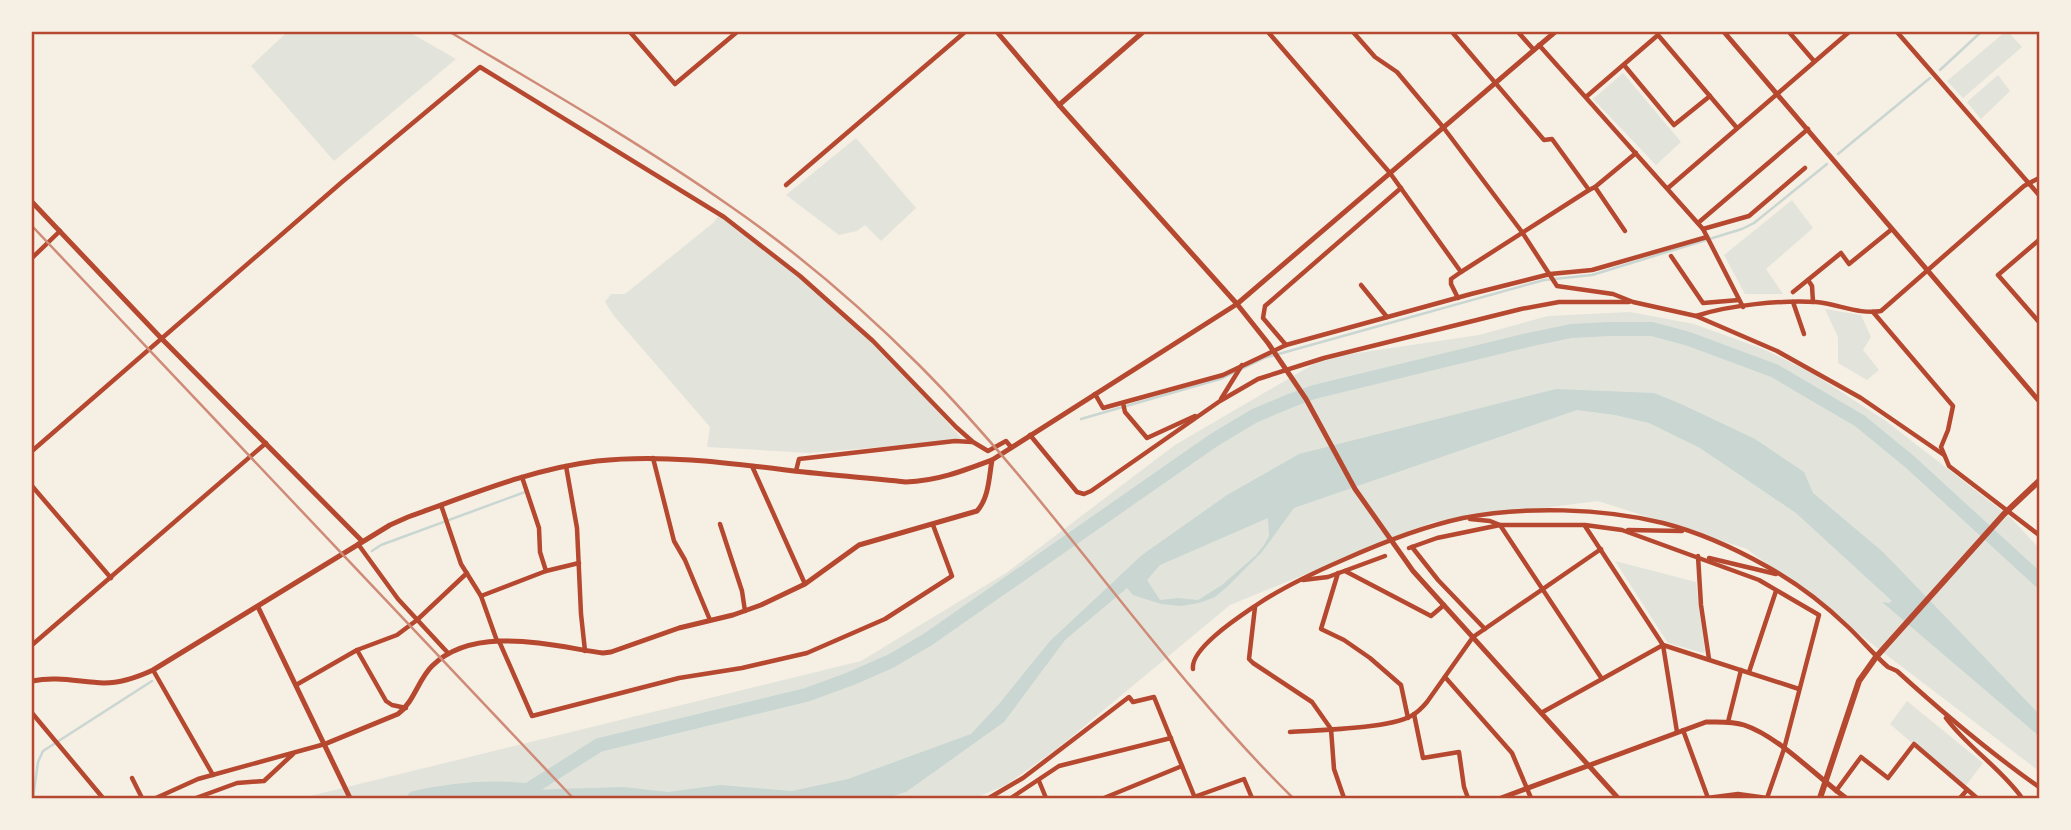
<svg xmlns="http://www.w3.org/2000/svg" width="2071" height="830" font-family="'PT Sans',sans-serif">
<rect width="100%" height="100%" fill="#f6efe4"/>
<g fill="#e2e4dc">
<polygon points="287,32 409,32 456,59 334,161 251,66"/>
<polygon points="2005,32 2008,32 2022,47 1963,98 1947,81"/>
<polygon points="1623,73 1681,142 1656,165 1593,99"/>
<polygon points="1998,75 2010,91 1981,119 1967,102"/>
<polygon points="856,138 916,208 881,241 865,225 857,231 839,235 786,195"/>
<polygon points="1792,200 1813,228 1766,269 1783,294 1745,294 1724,255"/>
<polygon points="720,214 797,273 908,377 961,438 955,441 809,453 707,447 710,427 614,316 605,302 611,294 625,294 713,223"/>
<polygon points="1825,309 1861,315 1871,337 1863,350 1879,370 1867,380 1838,363 1838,337"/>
<polygon points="1630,312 1694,324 1763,349 1812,373 1886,421 2011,518 2039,548 2039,771 1747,549 1598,501 1433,522 1230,605 1058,748 1006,785 975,798 302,798 861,661 1006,573 1175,445 1324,358 1479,335 1548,316"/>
<polygon points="1615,561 1696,582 1705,651 1703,653 1668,643"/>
<polygon points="1907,701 1983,763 1964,788 1890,724"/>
</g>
<path fill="#c9d6d2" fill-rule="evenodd" d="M 1556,389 L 1654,393 L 1681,404 L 1755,439 L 1804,472 L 1813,493 L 1883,552 L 2039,714 L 2039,736 L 1882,602 L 1889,603 L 1892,601 L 1796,513 L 1700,448 L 1649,423 L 1615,415 L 1577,410 L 1294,508 L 1262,552 L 1228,586 L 1215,597 L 1199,603 L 1181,606 L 1161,604 L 1133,595 L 1127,588 L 1065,640 L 1004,722 L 906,792 L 887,798 L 417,798 L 528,790 L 624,787 L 668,792 L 720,785 L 792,791 L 848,779 L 971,734 L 999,704 L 1050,641 L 1142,555 L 1227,495 L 1299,454 ZM 1268,518 L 1269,536 L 1264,545 L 1256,555 L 1222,585 L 1198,600 L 1178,598 L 1160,600 L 1147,580 L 1160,565 Z"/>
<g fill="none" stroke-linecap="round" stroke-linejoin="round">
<g stroke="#c9d6d2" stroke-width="2.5">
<polyline points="1940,70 1981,32"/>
<polyline points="1838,154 1930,78"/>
<polyline points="1081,419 1220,379 1264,358 1544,280 1592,275 1742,229 1754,223 1827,164"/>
<polyline points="372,551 381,545 525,492"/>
<polyline points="33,798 38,762 43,751 152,681"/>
</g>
<g stroke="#c9d6d2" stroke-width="14">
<polyline points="528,790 599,745 806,695 850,679 891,661 927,640 1214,440 1254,416 1292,400 1314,392 1528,340 1571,331 1609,329 1652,329 1689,339 1775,371 1860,421 1910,462 2039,580"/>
<path d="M 414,798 C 453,789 497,786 536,791"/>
</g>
<g stroke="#b5482f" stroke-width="4.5">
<polyline points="630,32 675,84 737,32"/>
<polyline points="1268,32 1390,173 1461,272 1451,279 1451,284 1458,298"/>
<polyline points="1353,32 1375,57 1397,72 1443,127 1522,232 1557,286 1613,294 1633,302 1696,316 1777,351 1861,398 1944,455"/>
<polyline points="1452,32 1544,140 1552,139 1589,190 1461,272"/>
<polyline points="1518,32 1534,50"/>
<polyline points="1789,32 1814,61"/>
<polyline points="1897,32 2039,195"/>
<polyline points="1539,45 1703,229 1743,307"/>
<polyline points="1624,65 1674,125 1710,96"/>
<polyline points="1586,97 1658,35 1737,128"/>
<polyline points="786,185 965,32"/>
<polyline points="1595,187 1625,231"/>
<polyline points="1668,188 1849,32"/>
<polyline points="1589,190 1595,187 1636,153"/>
<polyline points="1698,223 1808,129"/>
<polyline points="1703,229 1749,216 1805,168"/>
<polyline points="2039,240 1998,275 2039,322"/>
<polyline points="1671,256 1703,303 1739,300"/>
<polyline points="32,258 60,231"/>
<polyline points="1808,280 1812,286 1813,302"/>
<polyline points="1361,285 1387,317"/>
<polyline points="1793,292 1841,253 1849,264 1892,229"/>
<polyline points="1793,302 1804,334"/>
<polyline points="1873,312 1953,406 1948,430 1941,447 1949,466 2039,535"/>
<path d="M 1696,316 C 1728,305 1782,300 1816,302 C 1838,304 1860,315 1881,311 L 2024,186 L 2039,178"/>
<polyline points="1286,345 1263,318 1265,306 1401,188"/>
<polyline points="1095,394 1103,408 1223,375 1286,345 1471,294 1550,274 1592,270 1707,237"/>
<polyline points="1221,399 1242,365"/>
<polyline points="1123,403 1125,412 1147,438 1195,416"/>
<polyline points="1030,435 1077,492 1084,494 1091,491 1220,401 1258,379 1324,358 1521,309 1559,302 1629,302"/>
<polyline points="32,451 342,182 480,67 724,217 800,276 873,341 956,427 973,442 988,451 1006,441 1011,447"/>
<polyline points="653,458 674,541 685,560 710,620"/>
<polyline points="566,466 577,528 581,614 585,651"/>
<polyline points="752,466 805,584"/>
<polyline points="796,471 799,459 955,441 972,442"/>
<polyline points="522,477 539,528 540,552 546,571"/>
<polyline points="32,486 111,578"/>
<polyline points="441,505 461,564 481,596 497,641"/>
<polyline points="1470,519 1490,521 1500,525 1602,679"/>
<polyline points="720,524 742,591 745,611"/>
<polyline points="1585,526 1663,645 1677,732"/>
<polyline points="1628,530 1682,531"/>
<polyline points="358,544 398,599 448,653"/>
<polyline points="1412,547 1438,580 1485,629"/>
<polyline points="1409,548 1437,538 1500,525 1585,525 1622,530 1759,580 1819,615 1784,749 1767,798"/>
<polyline points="1698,556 1701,605 1709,659"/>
<polyline points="1709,558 1776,574"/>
<polyline points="1345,571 1431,616 1444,605"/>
<polyline points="1338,573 1321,629 1344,640 1370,658 1401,685 1408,718"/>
<polyline points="1303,580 1328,577 1385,556"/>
<polyline points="481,596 546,571 579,563"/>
<polyline points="1255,607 1249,659 1253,663 1312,702 1331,729 1334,769 1344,798"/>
<polyline points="499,641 532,716 679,678 742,668 807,653 885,619 952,576 933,525"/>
<polyline points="32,645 266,443"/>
<polyline points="357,650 386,701 392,705 406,708"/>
<path d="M 1193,669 C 1190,648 1242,615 1258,604 C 1285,586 1313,573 1343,560 C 1381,543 1421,527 1463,518 C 1524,506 1602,508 1663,523 C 1698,532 1734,548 1766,566 C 1795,582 1823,603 1847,626 C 1861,639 1873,654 1888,667 L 1897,671 C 1942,712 1989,752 2039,787"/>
<polyline points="153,670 213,775"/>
<polyline points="1749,672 1776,591"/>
<polyline points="1445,677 1512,753 1531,798"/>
<polyline points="296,685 357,650 397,635 417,620 467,573"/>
<polyline points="32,713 103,798"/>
<polyline points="1541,713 1663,645 1799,689"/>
<polyline points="1414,714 1423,758 1459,752 1464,787 1468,798"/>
<path d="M 1946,718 C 1968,748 2001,768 2022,798"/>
<polyline points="1728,722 1741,670"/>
<polyline points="1683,730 1708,798"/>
<path d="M 1290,732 C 1318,730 1387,729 1411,716 C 1417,713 1422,708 1427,702 L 1473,637 L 1601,549"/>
<polyline points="132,778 142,798"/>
<polyline points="1039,781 1046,798"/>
<polyline points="1836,791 1861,757 1888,778 1914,744 1977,798"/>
<polyline points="1194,797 1244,779 1252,798"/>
<polyline points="156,798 198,779 325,744"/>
<polyline points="196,798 237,783 264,781 293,754"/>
<polyline points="989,798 1023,778 1129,697 1133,702 1154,697 1195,798"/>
<polyline points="1011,798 1059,766 1171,738"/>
<polyline points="1104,798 1182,766"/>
<polyline points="1707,798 1738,794 1767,798"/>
<polyline points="1960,798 1967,790"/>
</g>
<g stroke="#b5482f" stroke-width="5">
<polyline points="997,32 1059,105 1237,304 1268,343 1306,399 1355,489 1413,571 1618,798"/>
<polyline points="1724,32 2039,401"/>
<polyline points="1059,105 1143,32"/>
<polyline points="32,202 161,338 362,541"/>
<polyline points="258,607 350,798"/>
<path d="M 32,681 C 57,676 79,682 104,683 C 122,683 138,677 153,670 L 390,525 L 408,517 C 470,495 531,469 597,461 C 663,454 729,463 794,471 C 832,475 869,478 906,482 C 937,481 963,471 992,460 L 1237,304 L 1555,32"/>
<path d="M 325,744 L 398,714 C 414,702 418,680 432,666 C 475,624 551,646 603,653 L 611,652 L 679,628 L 733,615 L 761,605 L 805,584 L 859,545 L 977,511 C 989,498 989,477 992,460"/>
<path d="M 1501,798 L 1706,722 C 1718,722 1732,721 1744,725 C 1778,736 1817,777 1846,798"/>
</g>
<polyline stroke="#b5482f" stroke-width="6" points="1820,798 1859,681 1876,657 2004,514 2039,481"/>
<g stroke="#cf8b77" stroke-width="2.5">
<path d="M 450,32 C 544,88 640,143 730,206 C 798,253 861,307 920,366 C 1054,501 1157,664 1293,798"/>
<polyline points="32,226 573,798"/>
</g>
</g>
<rect width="2071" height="830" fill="none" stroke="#f6efe4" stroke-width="66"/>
<rect x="33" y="33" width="2005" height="764" fill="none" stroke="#b5482f" stroke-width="2.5"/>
</svg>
